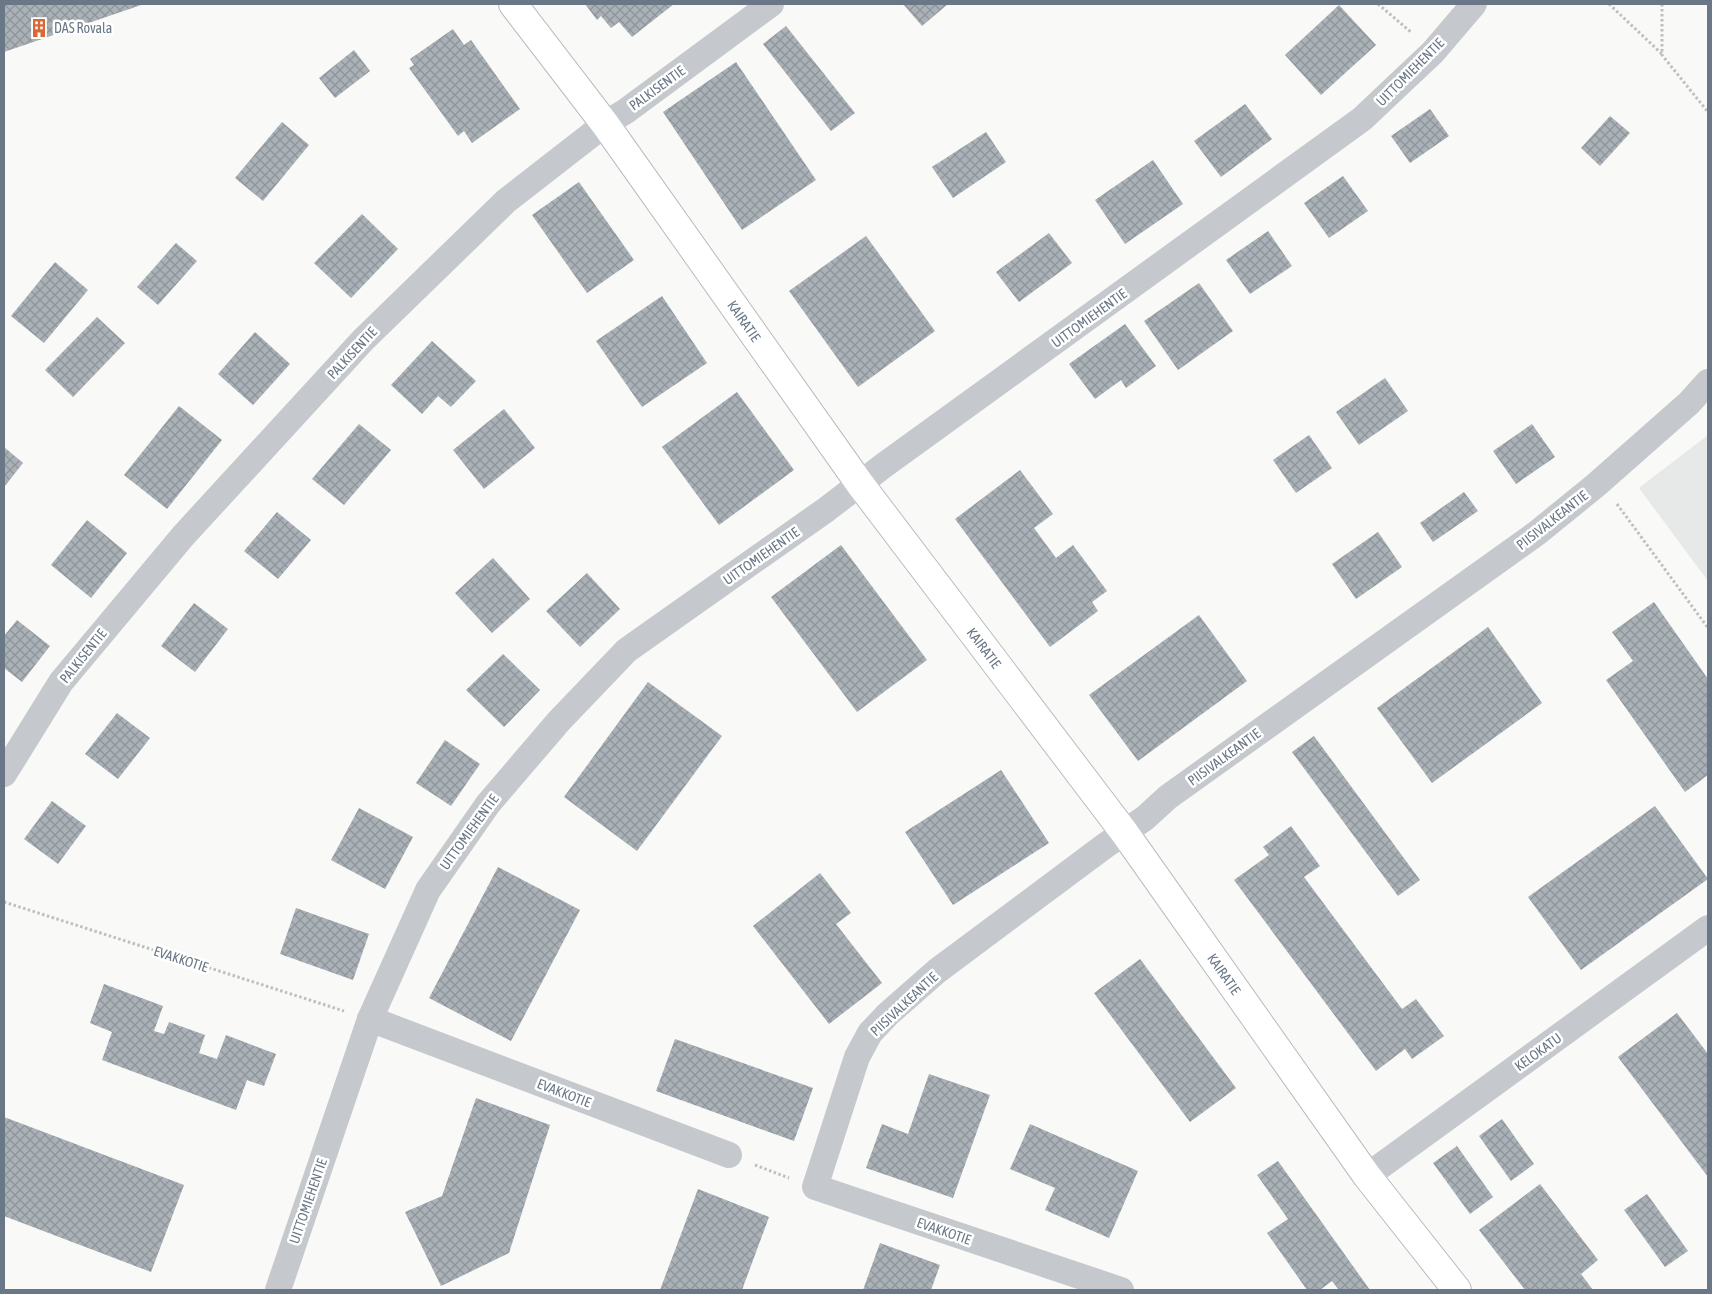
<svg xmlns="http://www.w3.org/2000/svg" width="1712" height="1294" font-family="'Asap Condensed',sans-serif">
<defs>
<pattern id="building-cross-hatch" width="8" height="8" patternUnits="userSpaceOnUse" patternTransform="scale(1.25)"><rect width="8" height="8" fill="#aab1b7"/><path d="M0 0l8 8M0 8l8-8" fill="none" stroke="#8e959a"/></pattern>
</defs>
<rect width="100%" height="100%" fill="#f9f9f7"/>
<polygon fill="#e7e8e8" points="1708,435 1708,581 1639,488"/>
<g fill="url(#building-cross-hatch)">
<polygon points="4,4 144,4 4,52"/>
<polygon points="585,4 674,4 632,37 619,22 611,28 601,16 597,20"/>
<polygon points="903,4 948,4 922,26"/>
<polygon points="1339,5 1376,45 1321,95 1285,55"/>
<polygon points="786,26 855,113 831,131 763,44"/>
<polygon points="453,29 464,45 471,40 520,109 472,143 464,131 458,136 409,68 414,65 410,59"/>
<polygon points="354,50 370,71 335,98 319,78"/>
<polygon points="736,62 816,180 742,230 663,112"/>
<polygon points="1245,104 1272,139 1221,177 1194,141"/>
<polygon points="1430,109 1449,136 1410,163 1391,136"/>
<polygon points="1610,116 1630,133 1600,166 1581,148"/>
<polygon points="282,122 309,145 263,201 235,178"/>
<polygon points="986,132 1006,162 953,198 932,167"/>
<polygon points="1153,160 1183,204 1125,244 1095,200"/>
<polygon points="1343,176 1368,211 1329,238 1304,203"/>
<polygon points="579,182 634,260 587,293 532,215"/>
<polygon points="362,214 398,249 351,298 314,263"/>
<polygon points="1268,231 1292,266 1250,294 1226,260"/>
<polygon points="1049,233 1072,263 1019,302 996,272"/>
<polygon points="866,236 935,331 858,387 789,291"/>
<polygon points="176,243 197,261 158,305 137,287"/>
<polygon points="55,262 88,290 44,343 11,316"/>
<polygon points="1199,283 1233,331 1178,370 1144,321"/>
<polygon points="662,296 707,363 642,407 596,341"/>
<polygon points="97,317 125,343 73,397 45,370"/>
<polygon points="1125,324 1156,366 1126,388 1121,380 1095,399 1069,364"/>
<polygon points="255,332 290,364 253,405 218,374"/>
<polygon points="432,341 476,381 451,407 438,396 422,414 391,385"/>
<polygon points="1385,378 1408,411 1359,445 1336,412"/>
<polygon points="737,392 794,470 719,525 662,447"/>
<polygon points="179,406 222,440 167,509 124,475"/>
<polygon points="504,409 535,448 484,489 453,450"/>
<polygon points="359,424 391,450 344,505 312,479"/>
<polygon points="1532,424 1555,457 1516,484 1493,451"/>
<polygon points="1309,435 1332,468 1296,493 1273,460"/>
<polygon points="4,447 23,463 4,487"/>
<polygon points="1020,470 1053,514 1034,528 1056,558 1073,545 1107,591 1092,602 1098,611 1050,647 955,519"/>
<polygon points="1464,492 1478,511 1433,542 1420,523"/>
<polygon points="277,512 311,540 278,579 244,551"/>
<polygon points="87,520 127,553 91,598 51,565"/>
<polygon points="1378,532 1402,567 1356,599 1332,564"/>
<polygon points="841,545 927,660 857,712 771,597"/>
<polygon points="493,558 530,599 492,633 455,593"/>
<polygon points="587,573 620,609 580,647 546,611"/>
<polygon points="1654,602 1708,679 1708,775 1685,792 1606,680 1633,661 1612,632"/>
<polygon points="194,603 228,629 195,672 161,646"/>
<polygon points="1199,615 1247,681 1138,761 1089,695"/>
<polygon points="17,620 50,646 22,682 4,668 4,636"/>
<polygon points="1488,627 1542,703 1432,783 1377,708"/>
<polygon points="503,654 540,690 504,727 466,690"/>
<polygon points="648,682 722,736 637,851 564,797"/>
<polygon points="117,713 150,738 118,779 85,754"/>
<polygon points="1314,736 1420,880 1398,896 1292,752"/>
<polygon points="445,740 480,764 451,806 416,783"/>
<polygon points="1001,770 1049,843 953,905 905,832"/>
<polygon points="52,801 86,826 58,864 24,839"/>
<polygon points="1655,806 1708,879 1581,970 1528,897"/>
<polygon points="359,808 413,837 385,889 331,860"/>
<polygon points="1291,826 1320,866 1304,877 1402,1009 1416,999 1444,1036 1412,1059 1405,1049 1376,1071 1234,880 1269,855 1263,847"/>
<polygon points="498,867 580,910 511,1041 429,998"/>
<polygon points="820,873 851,913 836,924 882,983 829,1024 753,926"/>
<polygon points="296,908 369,934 353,980 280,954"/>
<polygon points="1140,959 1236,1088 1190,1122 1094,993"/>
<polygon points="104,984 163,1006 154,1031 164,1034 169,1022 205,1035 199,1053 217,1059 226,1035 276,1054 264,1086 247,1080 236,1110 102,1060 112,1032 90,1023"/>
<polygon points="1677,1013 1708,1054 1708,1177 1618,1057"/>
<polygon points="675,1039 813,1088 794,1141 656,1091"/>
<polygon points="929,1074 990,1095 953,1198 866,1168 882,1124 908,1134"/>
<polygon points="476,1098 550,1125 509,1253 441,1286 405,1212 442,1196"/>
<polygon points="4,1117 184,1185 151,1272 4,1216"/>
<polygon points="1502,1119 1534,1164 1511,1181 1479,1136"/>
<polygon points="1030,1124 1138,1171 1109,1238 1045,1210 1055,1188 1010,1169"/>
<polygon points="1457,1146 1493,1197 1470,1214 1433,1163"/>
<polygon points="1278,1161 1370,1290 1339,1290 1332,1281 1320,1290 1307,1290 1267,1233 1288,1219 1257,1175"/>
<polygon points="1540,1184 1598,1260 1581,1274 1593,1290 1525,1290 1479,1230"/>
<polygon points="698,1189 769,1217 742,1290 660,1290"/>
<polygon points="1647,1194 1688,1251 1665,1267 1624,1210"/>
<polygon points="880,1243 940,1265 931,1290 863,1290"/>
</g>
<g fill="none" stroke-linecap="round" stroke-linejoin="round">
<g stroke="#b8bcc0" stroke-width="30">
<polyline id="secondary" points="513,4 605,124 860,484 1124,832 1367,1176 1457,1290"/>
</g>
<g stroke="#bdbfc2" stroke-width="3" stroke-dasharray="2.5 2.5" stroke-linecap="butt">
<polyline points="1378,4 1412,33"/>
<polyline points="1609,4 1662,54"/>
<polyline points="1662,4 1662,55 1708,112"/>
<polyline points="1617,504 1708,628"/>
<polyline points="4,902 344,1011"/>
<polyline points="755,1165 789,1178"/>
</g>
<g stroke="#c5c8cc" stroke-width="26">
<polyline points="4,774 61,682 183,536 363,340 506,201 605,124 626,111 771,4"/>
<polyline points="370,1019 729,1155"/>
<polyline points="1367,1176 1708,928"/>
<polyline points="278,1290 370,1019 428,890 488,804 559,721 627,650 827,509 883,466 1362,119 1433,52 1474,4"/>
<polyline points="1121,1290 815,1187 857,1057 870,1033 888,1014 937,971 1106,845 1145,818 1168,797 1537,533 1596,485 1689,403 1708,382"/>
</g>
<use href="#secondary" stroke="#fff" stroke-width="28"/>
</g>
<defs>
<g id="building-bare" transform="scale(1.5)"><path d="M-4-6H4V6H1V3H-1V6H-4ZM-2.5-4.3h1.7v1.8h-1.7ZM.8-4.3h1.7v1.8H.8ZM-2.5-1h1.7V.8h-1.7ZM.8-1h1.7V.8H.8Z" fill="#da6835" stroke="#fff" stroke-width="2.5" paint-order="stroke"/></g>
</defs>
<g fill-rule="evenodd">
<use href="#building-bare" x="39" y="28"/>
</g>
<g text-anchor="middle" stroke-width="5" stroke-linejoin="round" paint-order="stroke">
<g font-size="14" fill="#6a7786" stroke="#fff" text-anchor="start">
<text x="54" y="33">DAS Rovala</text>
</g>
<g font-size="14" fill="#6a7786" stroke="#fff">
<text transform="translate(1410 72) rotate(-45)" y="5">UITTOMIEHENTIE</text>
<text transform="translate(657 88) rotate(-36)" y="5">PALKISENTIE</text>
<text transform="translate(1089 318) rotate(-36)" y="5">UITTOMIEHENTIE</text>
<text transform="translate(744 321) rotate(55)" y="5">KAIRATIE</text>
<text transform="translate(352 353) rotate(-47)" y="5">PALKISENTIE</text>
<text transform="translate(1552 520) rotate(-38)" y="5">PIISIVALKEANTIE</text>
<text transform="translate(761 556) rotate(-35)" y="5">UITTOMIEHENTIE</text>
<text transform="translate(984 648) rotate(53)" y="5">KAIRATIE</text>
<text transform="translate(83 656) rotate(-51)" y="5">PALKISENTIE</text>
<text transform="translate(1224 757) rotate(-36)" y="5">PIISIVALKEANTIE</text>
<text transform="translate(469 832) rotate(-54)" y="5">UITTOMIEHENTIE</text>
<text transform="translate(181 959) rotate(18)" y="5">EVAKKOTIE</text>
<text transform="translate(1224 974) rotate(55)" y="5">KAIRATIE</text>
<text transform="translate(904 1004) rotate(-43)" y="5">PIISIVALKEANTIE</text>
<text transform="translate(1538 1052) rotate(-36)" y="5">KELOKATU</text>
<text transform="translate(564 1093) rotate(21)" y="5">EVAKKOTIE</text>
<text transform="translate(308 1201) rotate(-71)" y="5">UITTOMIEHENTIE</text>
<text transform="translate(944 1231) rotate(19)" y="5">EVAKKOTIE</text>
</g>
</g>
<rect width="1712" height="1294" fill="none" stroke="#6a7786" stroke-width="10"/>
</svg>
